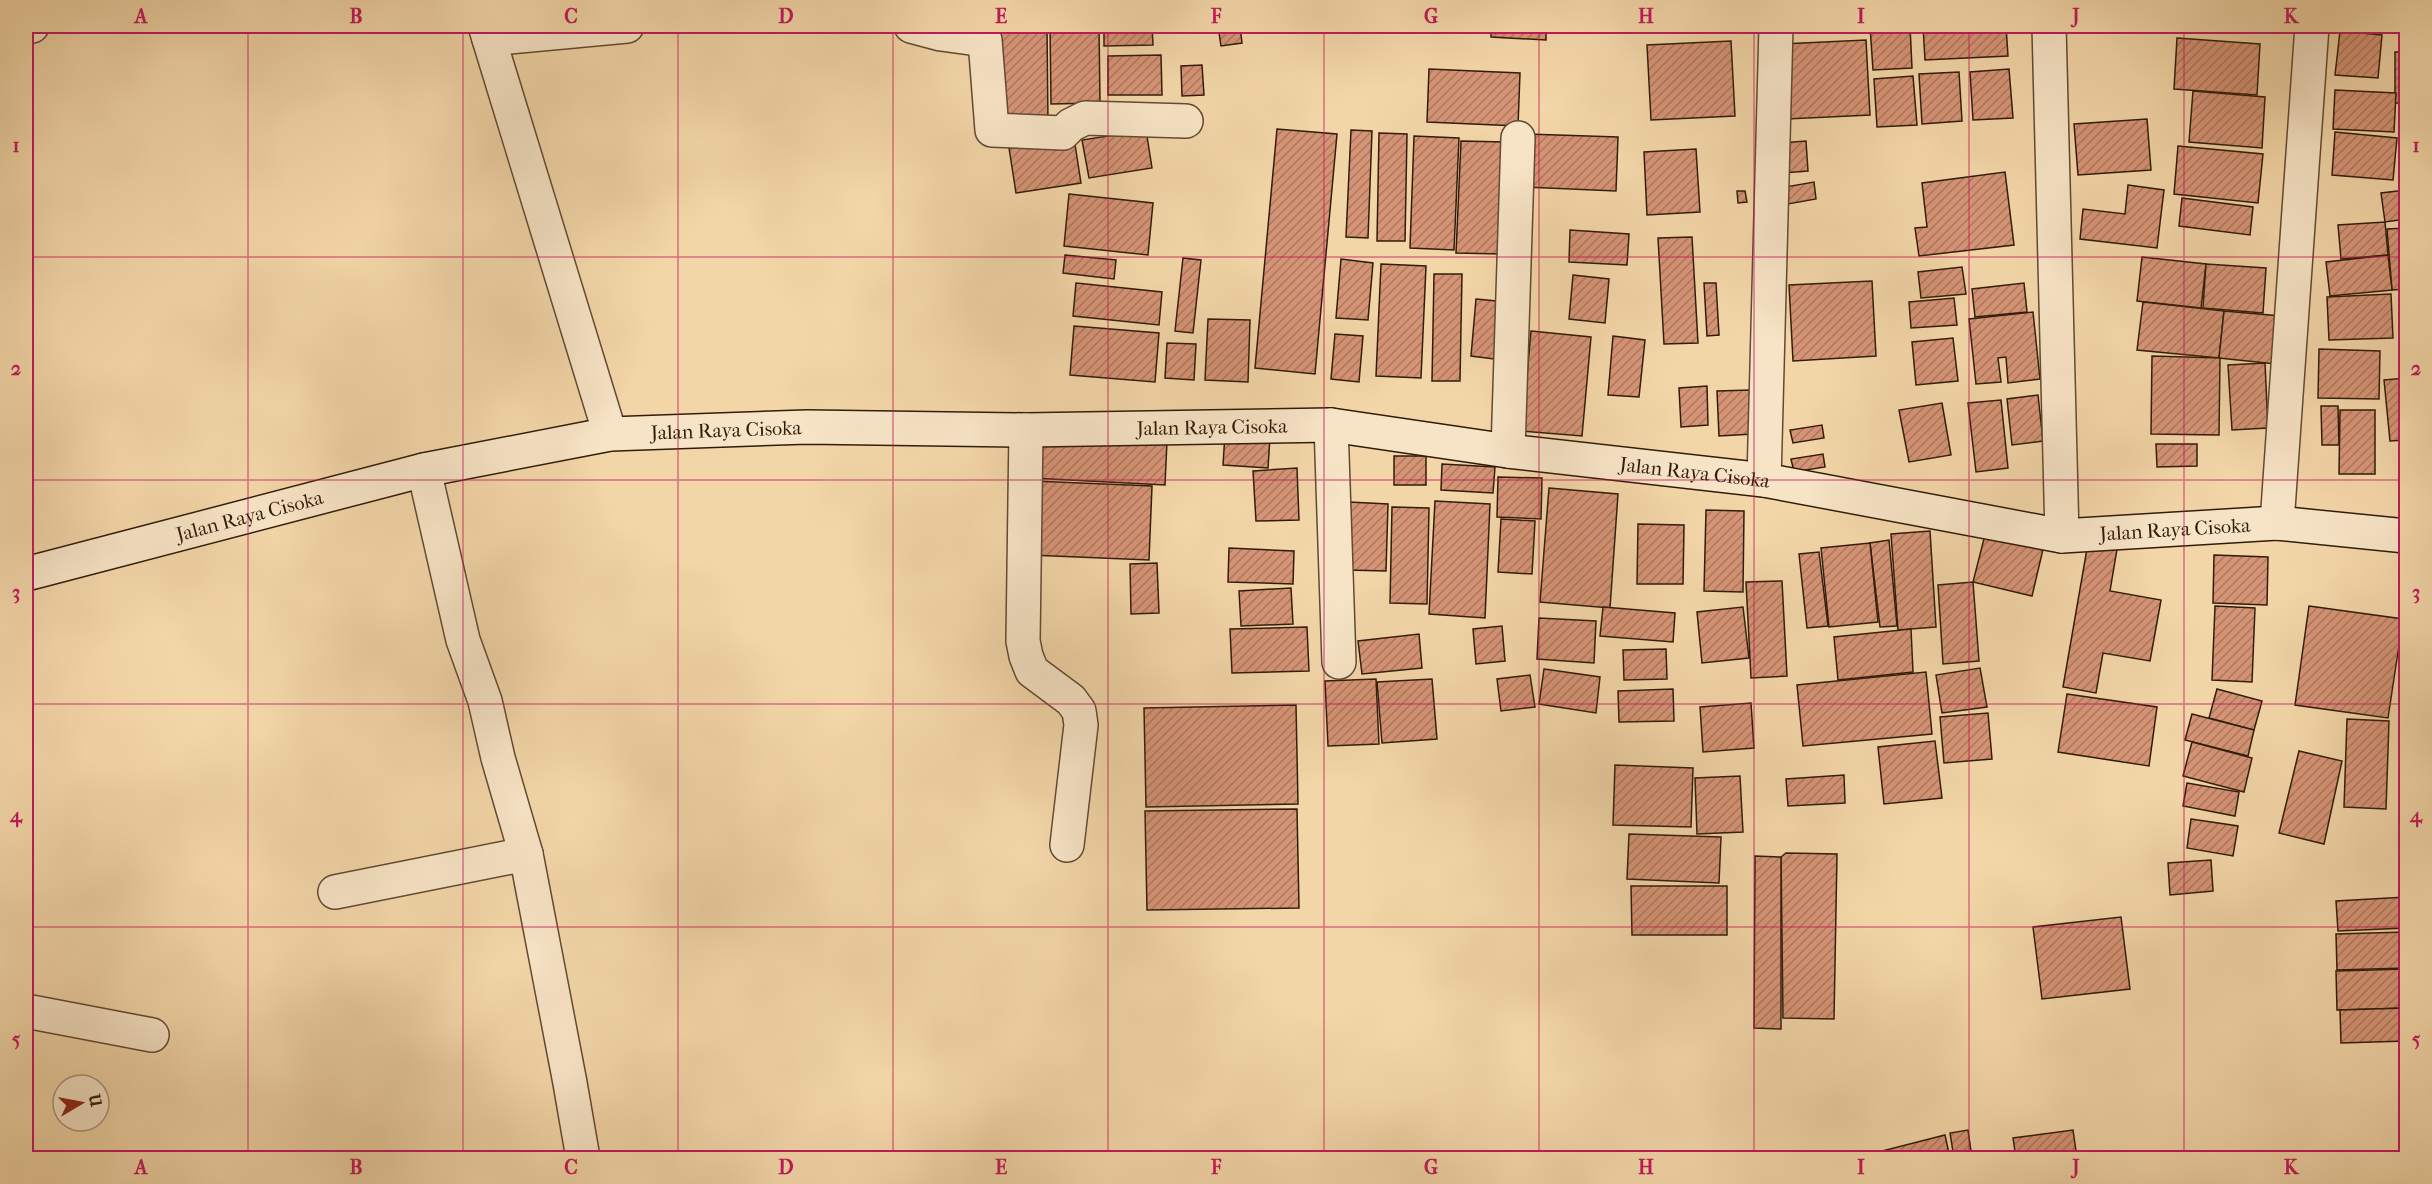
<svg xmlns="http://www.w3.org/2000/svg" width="2432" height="1184" font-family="'IM FELL French Canon',serif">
<defs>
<pattern id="building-hatch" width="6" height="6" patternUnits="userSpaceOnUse" patternTransform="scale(1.5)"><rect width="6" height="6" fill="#d69476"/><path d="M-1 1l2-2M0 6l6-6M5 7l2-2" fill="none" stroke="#ae785f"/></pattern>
</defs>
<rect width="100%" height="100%" fill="#f3d6a8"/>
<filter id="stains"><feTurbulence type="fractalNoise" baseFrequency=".00333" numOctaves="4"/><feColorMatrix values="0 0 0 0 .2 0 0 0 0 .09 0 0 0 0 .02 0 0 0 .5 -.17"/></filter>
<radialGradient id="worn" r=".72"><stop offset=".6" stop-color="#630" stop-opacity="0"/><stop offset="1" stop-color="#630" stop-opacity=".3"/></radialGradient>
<g fill="url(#building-hatch)" stroke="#311c0a" stroke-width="1.5">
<polygon points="997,26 1047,26 1048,123 999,124"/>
<polygon points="1050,26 1099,26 1100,103 1051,104"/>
<polygon points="1104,26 1152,26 1153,45 1104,46"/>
<polygon points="1218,26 1240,26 1242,43 1221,46"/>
<polygon points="1491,26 1546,26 1546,40 1491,37"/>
<polygon points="1870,26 1910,26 1912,68 1873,70"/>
<polygon points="1923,26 2006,26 2008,56 1925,60"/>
<polygon points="2398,26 2406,26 2406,43 2400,43"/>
<polygon points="2340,31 2382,35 2378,78 2335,75"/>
<polygon points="2177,38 2260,44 2257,95 2174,89"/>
<polygon points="1866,40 1870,115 1787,119 1782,44"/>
<polygon points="1731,41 1735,116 1651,120 1647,45"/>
<rect x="2395" y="52" width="11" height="51"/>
<polygon points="1161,55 1162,95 1108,95 1108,56"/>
<polygon points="1202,65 1204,95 1182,96 1181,66"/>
<polygon points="1429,69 1520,73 1518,126 1427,122"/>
<polygon points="2009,69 2013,118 1973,120 1970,72"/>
<polygon points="1959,72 1962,121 1922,124 1919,74"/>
<polygon points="1913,76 1917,125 1877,127 1874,79"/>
<polygon points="2335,90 2396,93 2394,132 2333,129"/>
<polygon points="2193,91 2265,97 2262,148 2189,142"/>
<polygon points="2147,119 2151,170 2078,175 2074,124"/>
<polygon points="1277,129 1337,134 1315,374 1255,368"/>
<polygon points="1146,130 1152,168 1089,178 1082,140"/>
<polygon points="1351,130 1372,131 1368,238 1346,237"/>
<polygon points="2335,132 2397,138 2393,180 2332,175"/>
<polygon points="1379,133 1407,134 1405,241 1377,241"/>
<polygon points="1527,134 1618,137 1616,191 1524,187"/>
<polygon points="1414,136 1459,138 1454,250 1410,248"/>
<polygon points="1074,138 1081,183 1016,193 1009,148"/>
<polygon points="1461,141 1505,142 1501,254 1456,253"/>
<polygon points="1806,141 1808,171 1783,173 1780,143"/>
<polygon points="2178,146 2263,154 2258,203 2174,194"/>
<polygon points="1696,149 1700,212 1647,215 1644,152"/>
<polygon points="2005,172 2014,245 1919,256 1915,228 1927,227 1922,183"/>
<polygon points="1814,182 1816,199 1788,204 1785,187"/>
<polygon points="2128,185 2164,190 2157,248 2080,239 2083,209 2125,214"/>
<polygon points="2406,190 2406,219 2385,222 2381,193"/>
<polygon points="1737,191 1745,191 1747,202 1738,203"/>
<polygon points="1069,194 1153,203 1148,255 1064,246"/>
<polygon points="2182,198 2253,207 2250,235 2179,226"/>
<polygon points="2385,222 2388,255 2341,259 2338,225"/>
<polygon points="2406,228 2406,289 2392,290 2387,229"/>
<polygon points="1570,230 1629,234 1627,265 1569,262"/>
<polygon points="1692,237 1698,343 1664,344 1658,238"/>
<polygon points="1065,255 1116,260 1114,279 1063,273"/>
<polygon points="2388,255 2392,290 2330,296 2326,262"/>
<polygon points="2142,257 2206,264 2201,308 2137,301"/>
<polygon points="1183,258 1201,260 1193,333 1175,331"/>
<polygon points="1341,259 1373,263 1368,320 1336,318"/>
<polygon points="1381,264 1426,266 1421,378 1376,376"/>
<polygon points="2206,264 2266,268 2263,313 2203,308"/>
<polygon points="1962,267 1966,294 1921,298 1918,272"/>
<polygon points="1434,274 1462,274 1460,381 1432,381"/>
<polygon points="1573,275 1609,279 1605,323 1569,319"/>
<polygon points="1872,281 1876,356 1793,361 1789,285"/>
<polygon points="1076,283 1162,292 1159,325 1073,316"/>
<polygon points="1704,283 1716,283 1719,335 1707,336"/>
<polygon points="2024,283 2027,312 1975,317 1972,289"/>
<polygon points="2391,294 2393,338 2329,340 2327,297"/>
<polygon points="1954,298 1957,325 1911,328 1909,302"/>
<polygon points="1476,299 1507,302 1502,360 1471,356"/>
<polygon points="2143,302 2224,311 2219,358 2137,350"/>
<polygon points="2224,311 2281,316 2276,364 2219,358"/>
<polygon points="2033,312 2040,379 2008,383 2006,357 1998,358 2001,382 1976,384 1969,319"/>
<polygon points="1208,319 1250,320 1248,382 1205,380"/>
<polygon points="1074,326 1159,333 1155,382 1070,375"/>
<polygon points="1531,331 1591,337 1582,436 1522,431"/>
<polygon points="1335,334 1363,336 1359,382 1331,379"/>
<polygon points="1613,336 1645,340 1639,397 1608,395"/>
<polygon points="1953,338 1958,381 1916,385 1912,342"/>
<polygon points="1167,343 1196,344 1194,380 1165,378"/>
<polygon points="2319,349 2380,351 2379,399 2318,398"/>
<polygon points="2152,356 2220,358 2219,435 2151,434"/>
<polygon points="2265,363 2268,428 2232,430 2228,365"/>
<polygon points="2406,378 2406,440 2390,441 2384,380"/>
<polygon points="1707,386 1708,425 1681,427 1679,388"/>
<polygon points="1750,390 1753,434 1719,436 1717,391"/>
<polygon points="2038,395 2043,441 2012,445 2007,399"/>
<polygon points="2001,400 2008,468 1976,472 1968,403"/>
<polygon points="1942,403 1951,455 1909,462 1899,410"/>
<polygon points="2321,406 2338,406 2339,445 2322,445"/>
<polygon points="2340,410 2375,410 2375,474 2339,474"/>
<polygon points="1822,425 1824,438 1793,443 1790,430"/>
<polygon points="1034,433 1167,441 1165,485 1031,478"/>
<polygon points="1225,434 1270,437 1268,468 1223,465"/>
<polygon points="2156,444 2197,444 2197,466 2157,467"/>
<polygon points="1823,454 1825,467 1794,472 1791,459"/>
<rect x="1394" y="456" width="32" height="29"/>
<polygon points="1442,464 1495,467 1493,493 1441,490"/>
<polygon points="1297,468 1299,520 1256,521 1253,471"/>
<polygon points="2406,470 2406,500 2403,501 2399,471"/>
<polygon points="1498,477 1542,478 1541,519 1497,517"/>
<polygon points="1033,481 1152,486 1149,560 1030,555"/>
<polygon points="1549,488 1618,494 1610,608 1540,602"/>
<polygon points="1435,501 1490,504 1485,618 1429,614"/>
<polygon points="1349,502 1388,504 1386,571 1347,570"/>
<polygon points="1392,507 1429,508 1427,604 1390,603"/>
<polygon points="1706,510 1744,511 1743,592 1704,591"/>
<polygon points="1501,519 1535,521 1532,574 1498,572"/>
<polygon points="1638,524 1684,525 1683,584 1637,584"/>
<polygon points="1930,531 1936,627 1898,630 1891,534"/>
<polygon points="1986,531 2044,545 2032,596 1973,582"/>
<polygon points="1889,540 1897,626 1880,627 1870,543"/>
<polygon points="1870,543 1878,622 1829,627 1821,548"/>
<polygon points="2088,543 2117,549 2110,591 2161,600 2150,661 2103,653 2096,693 2063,687"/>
<polygon points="1229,548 1294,551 1293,584 1228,582"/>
<polygon points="1819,552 1828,626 1807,628 1799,554"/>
<polygon points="2214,555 2268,557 2267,605 2213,603"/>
<polygon points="1157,563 1159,613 1131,614 1130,564"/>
<polygon points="1782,581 1787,676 1751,678 1746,582"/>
<polygon points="1973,582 1979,661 1943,664 1938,585"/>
<polygon points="1291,588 1293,624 1241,626 1239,591"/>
<polygon points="2215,606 2255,608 2252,682 2212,680"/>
<polygon points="2309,606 2403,619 2388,718 2295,705"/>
<polygon points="1603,607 1675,613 1673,642 1600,636"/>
<polygon points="1743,607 1749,658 1702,663 1697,612"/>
<polygon points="1539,618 1596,621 1594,663 1537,659"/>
<polygon points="1502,626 1505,661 1476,664 1473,629"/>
<polygon points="1307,627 1309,671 1232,673 1230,629"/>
<polygon points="1911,629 1913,672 1838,680 1834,637"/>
<polygon points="1419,634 1422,668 1362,674 1358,641"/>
<polygon points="1666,649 1667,679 1624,680 1623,650"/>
<polygon points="1980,668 1987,707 1942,713 1936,675"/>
<polygon points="1544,669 1600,677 1596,713 1539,704"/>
<polygon points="1926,672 1932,734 1803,746 1797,685"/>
<polygon points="1530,675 1535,707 1501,711 1497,679"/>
<polygon points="1376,679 1379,744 1328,746 1325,681"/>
<polygon points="1432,679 1437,739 1382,743 1377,682"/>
<polygon points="1673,689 1674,721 1619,722 1618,691"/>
<polygon points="2217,689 2262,701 2254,730 2209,718"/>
<polygon points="2067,694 2157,707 2149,766 2058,752"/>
<polygon points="1751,703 1754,748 1703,752 1700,707"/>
<polygon points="1296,705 1298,804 1146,807 1144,708"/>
<polygon points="1988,713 1992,759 1944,763 1940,717"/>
<polygon points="2192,714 2254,730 2248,756 2185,740"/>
<polygon points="2347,719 2389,721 2386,809 2344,807"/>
<polygon points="1935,741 1942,798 1884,804 1878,747"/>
<polygon points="2192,742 2252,758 2244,792 2183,776"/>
<polygon points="2299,751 2342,761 2324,844 2279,833"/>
<polygon points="1615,765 1693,768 1691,827 1613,825"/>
<polygon points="1844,775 1845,803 1788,806 1786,779"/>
<polygon points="1740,776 1743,832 1697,834 1695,778"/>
<polygon points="2187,783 2239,792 2235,816 2183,806"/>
<polygon points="1297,809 1299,908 1147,910 1145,811"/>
<polygon points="2191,819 2238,826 2233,856 2187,848"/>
<polygon points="1629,834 1721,837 1719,883 1627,879"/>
<polygon points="1786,853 1837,854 1834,1019 1783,1018 1781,857"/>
<polygon points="1755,856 1781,857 1781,1029 1754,1028"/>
<polygon points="2211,860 2213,891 2170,895 2168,863"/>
<polygon points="1631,886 1727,886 1727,935 1632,935"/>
<polygon points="2406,897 2406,928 2338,931 2336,901"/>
<polygon points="2121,917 2130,989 2042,999 2033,927"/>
<polygon points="2406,932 2406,968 2337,970 2336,934"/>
<polygon points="2406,969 2406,1008 2337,1010 2336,971"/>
<polygon points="2406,1008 2406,1041 2341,1043 2340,1010"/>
<polygon points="1968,1130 1972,1158 1954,1158 1950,1133"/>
<polygon points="2073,1130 2077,1158 2016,1158 2013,1138"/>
<polygon points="1945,1135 1950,1158 1884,1158 1882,1151"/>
</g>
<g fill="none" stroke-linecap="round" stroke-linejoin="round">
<g stroke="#624a32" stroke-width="36">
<g id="street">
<polyline points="26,26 32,26"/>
<polyline points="485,26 610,434"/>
<polyline points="911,26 941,34 985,40 992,130 1063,133 1071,125 1085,118 1186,121"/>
<polyline points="2049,26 2062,536"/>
<polyline points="489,39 627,26"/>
<polyline points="1331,425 1339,662"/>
<polyline points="1026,430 1023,641 1026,656 1032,671 1071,700 1079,711 1081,725 1067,845"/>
<polyline points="1508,451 1518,138"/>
<polyline points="1764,480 1776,26"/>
<polyline points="2277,523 2312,26"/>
<polyline points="526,854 570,1083 583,1158"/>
<polyline points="335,892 526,854 498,758 485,701 463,640 424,470"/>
<polyline points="26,1011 152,1035"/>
</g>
</g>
<g stroke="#311c0a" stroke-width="36">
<g id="secondary">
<path id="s1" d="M 26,574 L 424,470 L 610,434 L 807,427 L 1026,430 L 1331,425 L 1508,451 L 1764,480 L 2062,536 L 2277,523 L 2406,536"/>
</g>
</g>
<use href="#street" stroke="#f7e4c6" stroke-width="33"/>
<use href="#secondary" stroke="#f7e4c6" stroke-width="33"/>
</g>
<path fill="none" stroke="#c2185b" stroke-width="1.5" stroke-opacity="0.55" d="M 248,26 L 248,1158M 463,26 L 463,1158M 678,26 L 678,1158M 893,26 L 893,1158M 1108,26 L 1108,1158M 1324,26 L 1324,1158M 1539,26 L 1539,1158M 1754,26 L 1754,1158M 1969,26 L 1969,1158M 2184,26 L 2184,1158M 26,257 L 2406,257M 26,480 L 2406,480M 26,704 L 2406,704M 26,927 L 2406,927"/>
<g text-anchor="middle" stroke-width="4.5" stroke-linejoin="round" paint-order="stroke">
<g font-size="20" fill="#311c0a" stroke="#f7e4c6">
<text dy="7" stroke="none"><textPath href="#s1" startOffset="1203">Jalan Raya Cisoka</textPath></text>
<text dy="7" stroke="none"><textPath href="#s1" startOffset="717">Jalan Raya Cisoka</textPath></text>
<text dy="7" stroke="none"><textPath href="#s1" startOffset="1689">Jalan Raya Cisoka</textPath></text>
<text dy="7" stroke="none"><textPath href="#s1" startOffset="231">Jalan Raya Cisoka</textPath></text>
<text dy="7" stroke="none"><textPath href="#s1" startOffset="2175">Jalan Raya Cisoka</textPath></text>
</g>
</g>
<rect width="2432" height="1184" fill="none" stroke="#f3d6a8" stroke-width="66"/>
<g transform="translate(81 1103) rotate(80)"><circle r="28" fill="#f7e4c6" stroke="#a8947b" stroke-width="1.5"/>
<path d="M0-4.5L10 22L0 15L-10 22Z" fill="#8f2418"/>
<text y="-9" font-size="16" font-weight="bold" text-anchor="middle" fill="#311c0a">U</text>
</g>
<rect x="33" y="33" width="2366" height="1118" fill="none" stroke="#c2185b" stroke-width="2"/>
<g font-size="20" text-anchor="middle" font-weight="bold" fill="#c2185b">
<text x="141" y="23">A</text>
<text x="356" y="23">B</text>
<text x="571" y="23">C</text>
<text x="786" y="23">D</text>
<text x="1001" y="23">E</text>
<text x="1216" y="23">F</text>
<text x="1431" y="23">G</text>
<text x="1646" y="23">H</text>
<text x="1861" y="23">I</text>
<text x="2076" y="23">J</text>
<text x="2291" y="23">K</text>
<text x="16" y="152">1</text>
<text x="2416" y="152">1</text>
<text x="16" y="375">2</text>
<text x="2416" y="375">2</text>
<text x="16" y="599">3</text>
<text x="2416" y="599">3</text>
<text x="16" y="822">4</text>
<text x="2416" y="822">4</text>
<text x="16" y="1046">5</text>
<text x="2416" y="1046">5</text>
<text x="141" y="1174">A</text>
<text x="356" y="1174">B</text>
<text x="571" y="1174">C</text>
<text x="786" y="1174">D</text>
<text x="1001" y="1174">E</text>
<text x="1216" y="1174">F</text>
<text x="1431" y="1174">G</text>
<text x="1646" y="1174">H</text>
<text x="1861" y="1174">I</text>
<text x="2076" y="1174">J</text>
<text x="2291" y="1174">K</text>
</g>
<rect width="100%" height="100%" filter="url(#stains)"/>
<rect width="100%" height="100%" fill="url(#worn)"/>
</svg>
